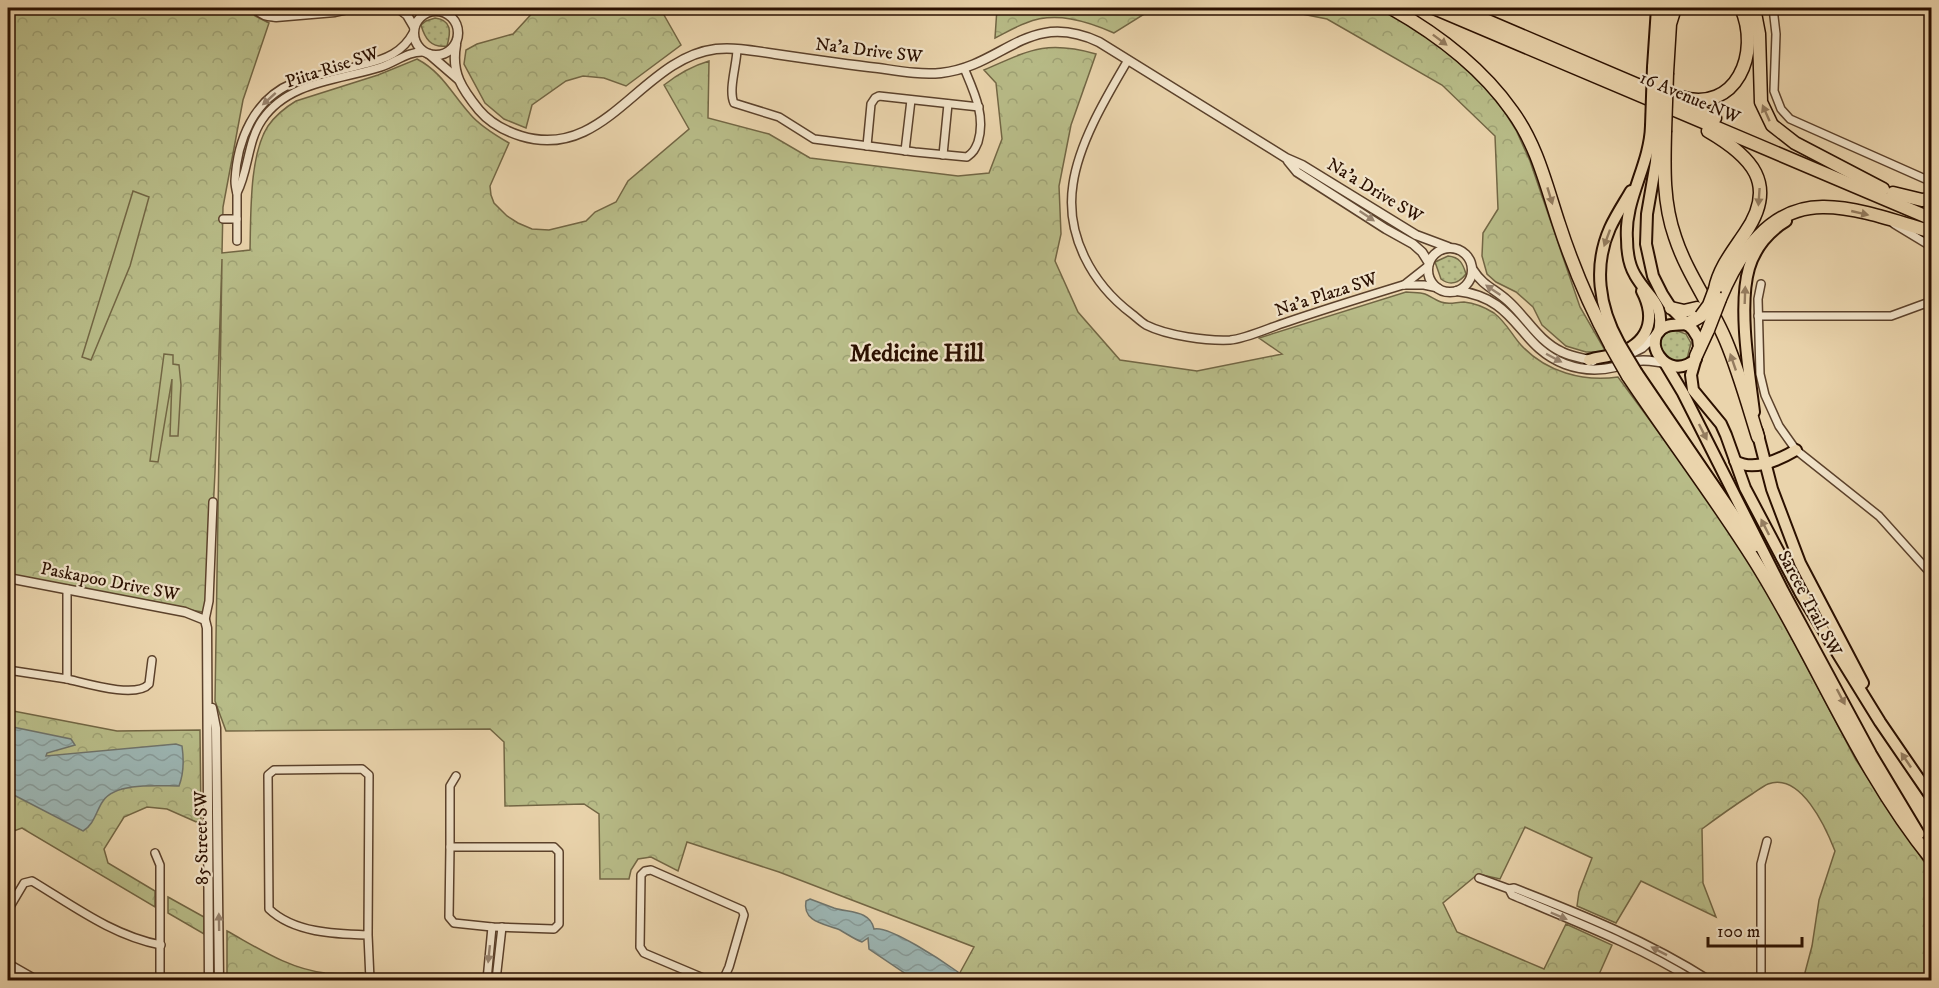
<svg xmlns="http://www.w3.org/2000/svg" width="1939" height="988" font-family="'IM FELL DW Pica',serif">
<defs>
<pattern id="grass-dots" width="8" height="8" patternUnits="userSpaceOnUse" patternTransform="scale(1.5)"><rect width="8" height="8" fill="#b8bc88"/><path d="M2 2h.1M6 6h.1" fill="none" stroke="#9ea174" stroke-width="1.8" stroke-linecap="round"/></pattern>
<pattern id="park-crowns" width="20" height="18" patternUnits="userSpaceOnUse" patternTransform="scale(1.5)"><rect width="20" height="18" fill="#b8bc88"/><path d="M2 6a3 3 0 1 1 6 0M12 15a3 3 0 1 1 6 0" fill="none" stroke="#9ea174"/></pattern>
<pattern id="water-waves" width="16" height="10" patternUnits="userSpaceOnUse" patternTransform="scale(1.5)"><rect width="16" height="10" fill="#9cb6b4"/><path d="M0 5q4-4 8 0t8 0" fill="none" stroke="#879b99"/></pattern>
</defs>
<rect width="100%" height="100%" fill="#ead4ac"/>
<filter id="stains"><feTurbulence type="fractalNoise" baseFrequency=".00333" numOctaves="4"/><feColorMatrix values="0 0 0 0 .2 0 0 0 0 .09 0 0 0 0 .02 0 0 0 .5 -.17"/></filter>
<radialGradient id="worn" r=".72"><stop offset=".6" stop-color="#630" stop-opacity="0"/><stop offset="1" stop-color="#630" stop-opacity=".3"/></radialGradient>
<g fill="url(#grass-dots)" stroke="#726644" stroke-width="1.5">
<path d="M 435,18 C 452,20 451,32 447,46 C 431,48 425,39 421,25 L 426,21 Z"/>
<path d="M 1448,256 C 1460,257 1463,264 1466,274 C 1459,283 1450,286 1441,279 L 1435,262 Z"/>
<path d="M 1675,330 L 1686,334 L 1691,343 L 1687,359 L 1682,361 L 1671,360 L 1661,349 C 1659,338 1664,332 1675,330 Z"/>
</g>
<g fill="url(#park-crowns)" stroke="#726644" stroke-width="1.5">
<path d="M 8,8 L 249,8 L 255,16 L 269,23 L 243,100 L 223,207 L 222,253 L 250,250 C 251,216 249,155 268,126 C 275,116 286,107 296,101 L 378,75 L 417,59 C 442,72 452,94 470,114 C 480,126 495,135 509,143 L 490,186 L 491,195 L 494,203 L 507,216 L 518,223 L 532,229 L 549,230 L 586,221 L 595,212 L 616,202 L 628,181 L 689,129 L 664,85 C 678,74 692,66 709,61 L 708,118 L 769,134 L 810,158 L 958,176 L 989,173 L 1002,139 L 996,83 L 984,70 C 1030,50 1046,40 1096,54 L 1071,125 L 1059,186 L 1061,234 L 1055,261 L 1078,312 L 1120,360 L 1197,371 L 1282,354 L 1259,338 L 1406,292 C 1412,293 1419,292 1425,294 C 1430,296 1435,300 1441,302 C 1449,305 1456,302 1464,302 C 1474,303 1486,308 1494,313 C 1506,322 1512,335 1521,345 C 1546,372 1583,382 1618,377 L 1724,521 L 1760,578 L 1856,760 L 1931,872 L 1931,980 L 1803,980 L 1812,946 L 1819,900 L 1835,851 C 1826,828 1801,772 1768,784 C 1763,786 1757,791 1752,794 C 1735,805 1718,817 1702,829 L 1703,883 L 1716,917 L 1641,881 L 1616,923 L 1577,906 L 1579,892 L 1592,858 L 1525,827 L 1500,879 L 1478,874 L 1443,903 L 1457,932 L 1544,969 L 1566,924 L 1612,945 L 1597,979 L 1598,980 L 956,980 L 974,947 L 779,872 L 687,842 L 678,871 L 651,857 L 638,859 L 631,870 L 629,879 L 600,879 L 599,814 L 584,804 L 505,806 L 504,742 L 490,729 L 226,731 L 215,701 L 222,259 L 215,472 L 208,613 L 8,578 Z"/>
<polygon points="537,8 660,8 681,45 626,86 604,78 583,76 566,81 532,105 526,128 504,119 485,103 464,64 466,50 477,44 513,34"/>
<path d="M 997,8 L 1154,8 L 1114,33 C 1087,21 1055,11 1026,23 C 1015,27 1005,33 995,38 Z"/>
<polygon points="1272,8 1377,8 1400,20 1444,49 1474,75 1497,100 1516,130 1530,161 1580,307 1606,352 1586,352 1566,346 1542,325 1533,307 1516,292 1496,282 1487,274 1482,256 1483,233 1498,209 1495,136 1442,85 1327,19"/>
<polygon points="8,710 117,731 200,730 201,824 167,809 147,807 124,817 104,849 108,863 155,891 155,907 22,828 8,833"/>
<polygon points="168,897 204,917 204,934 168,913"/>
<path d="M 227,931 C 258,948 289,969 325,973 C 337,974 350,973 363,973 L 363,980 L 227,980 Z"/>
</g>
<g fill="#b8bc88" stroke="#726644" stroke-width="1.5">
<polygon points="133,191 149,197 130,266 91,360 82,357"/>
<polygon points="164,354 173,355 173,364 179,365 181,385 178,436 170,436 172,379 158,462 150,461"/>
</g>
<g fill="url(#water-waves)" stroke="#6f746c" stroke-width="1.5">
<path d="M 8,726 L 71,739 L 75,745 L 47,753 L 46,756 L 176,744 L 182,746 C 184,760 184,773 179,786 C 158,786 116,782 103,801 C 96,811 94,825 83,831 L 8,792 Z"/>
<path d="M 810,899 C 818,902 826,905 834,908 C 849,913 870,910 874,929 C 889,925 944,962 958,972 L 959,980 L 918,980 L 912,978 L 869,949 L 868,938 L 862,942 C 854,939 847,934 840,930 C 825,924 802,922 806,901 Z"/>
</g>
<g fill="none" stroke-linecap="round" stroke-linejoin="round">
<g stroke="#5b412b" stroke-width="10">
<g id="minor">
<polyline points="1773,8 1776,34 1774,91 1781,109 1790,119 1932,182"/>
<path d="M 737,49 C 737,64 728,90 734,103 L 779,117 L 814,139 L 915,152 L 967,157 C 974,152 975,149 978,142 C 986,116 974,92 964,68"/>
<path d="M 1128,60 C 1107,96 1079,142 1073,184 C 1065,235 1092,284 1132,314 C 1136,317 1141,322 1146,325 C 1168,336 1207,341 1230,340 C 1245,339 1271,327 1287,322 C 1325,309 1364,297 1403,285 L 1424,285 L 1438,288"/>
<polyline points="867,146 871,104 875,98 879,96 979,107"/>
<polyline points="905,151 911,100"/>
<polyline points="943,155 948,104"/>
<path d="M 237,193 C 249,170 247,142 262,120 C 288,81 341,80 381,67 C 396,62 408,51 424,52"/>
<polyline points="223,219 237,219"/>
<polyline points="1894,224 1932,247"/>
<path d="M 237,241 C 237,225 237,210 237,194 C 236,190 235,185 235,181 C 237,140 254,99 293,83 C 316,74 342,71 365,64 C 386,59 403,52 413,33"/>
<polyline points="1761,284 1758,299 1760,374 1765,395 1779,426 1796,450 1879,516 1932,575"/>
<polyline points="1404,285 1428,266"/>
<polyline points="1758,316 1891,316 1932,301"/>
<polyline points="205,620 209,601 213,502"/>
<polyline points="8,670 67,679 67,589"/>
<path d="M 67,679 C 85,683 136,699 149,684 L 152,660"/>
<polygon points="450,847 554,847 559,852 559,924 554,929 492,927 454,923 449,917"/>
<polyline points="450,847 450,786 456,776"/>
<polyline points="155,853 160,865 160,980"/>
<path d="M 1479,878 L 1509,889 L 1514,888 C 1581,914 1648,941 1709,980"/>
<path d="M 1509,889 L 1512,895 C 1573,921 1637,945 1693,980"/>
<path d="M 8,910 L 24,883 L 32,881 C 72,905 113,936 161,945"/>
<path d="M 368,935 C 336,934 294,933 269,909 L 268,775 L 274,770 L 362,769 L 369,775 L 368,935 L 370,980"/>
<polyline points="487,980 492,927"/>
<polyline points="496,980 502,927"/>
<polyline points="708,980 644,953 640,947 641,875 645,871 651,870 742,910 744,915 729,967 723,980"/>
<polyline points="857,980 864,979 868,980"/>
<polyline points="1761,980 1761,864 1767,841"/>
</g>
</g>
<g stroke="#5b412b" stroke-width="11">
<g id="tertiary">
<path d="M 255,8 C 265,19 280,20 290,8"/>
<polyline points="398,8 407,15 414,27"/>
<circle cx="436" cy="33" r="22"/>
<polyline points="276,17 335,12 353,8"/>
<path d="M 456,45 C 451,73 462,89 479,110 C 490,123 505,131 521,136 C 606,162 641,58 716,49 C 735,47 755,51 775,54 C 809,59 843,64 878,68 C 899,71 920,75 941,73 C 1004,66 1028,9 1099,42 L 1286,158 L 1302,165 L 1416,235 L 1448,247"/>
<polyline points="429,54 458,79"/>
<polyline points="1288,161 1297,172 1386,229 1413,244 1422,252 1429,263"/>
<circle cx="1450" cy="270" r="22"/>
<path d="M 1473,270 C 1483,286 1495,289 1508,301 C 1527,318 1538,341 1562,352 C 1572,357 1583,358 1593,361"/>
<path d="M 1457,291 C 1519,298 1517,346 1565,364 C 1581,370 1598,371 1615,367 C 1623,365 1630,362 1637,361 C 1646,359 1656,362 1665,363"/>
<polyline points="1624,357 1642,348 1657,334"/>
<polyline points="8,578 185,612 205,620 207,628 209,980"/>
<polyline points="212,708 216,728 219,980"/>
<polyline points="8,964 36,980"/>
</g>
</g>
<g stroke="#2b1000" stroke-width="14">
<g id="trunk">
<polyline points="1653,67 1657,8"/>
<polyline points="1660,70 1665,8"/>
<path d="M 1651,126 C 1650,165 1624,200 1627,239 C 1627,251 1629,265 1635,275 C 1648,298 1665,302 1659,332"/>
<polyline points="1658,129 1656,162 1647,214 1646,244 1653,276 1662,294 1671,308 1693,330 1698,338 1699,347 1691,375 1693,390 1721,424 1726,435 1745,488 1801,594 1880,722 1932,798"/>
<path d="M 1687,324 C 1680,325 1673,324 1667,326 C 1638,337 1666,385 1696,359"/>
<path d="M 1619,343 C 1599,307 1593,266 1610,228 C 1616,215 1624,203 1631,191"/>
<path d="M 1589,360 C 1598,357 1607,357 1616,354 C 1648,344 1657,320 1642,291"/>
<polyline points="1665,363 1683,393 1783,591 1871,754 1919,834"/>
<polyline points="1637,373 1755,546"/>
<path d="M 1754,412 C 1749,372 1738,306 1749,268 C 1755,248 1769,231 1786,221"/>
<polyline points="1757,431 1772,489 1800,563 1863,683"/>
<path d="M 1735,461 C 1754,472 1779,460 1796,450"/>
</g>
</g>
<g stroke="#2b1000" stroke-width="15">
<g id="motorway">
<path d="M 1391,8 C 1437,34 1481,67 1512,111 C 1537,145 1546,185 1559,224 C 1573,267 1590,307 1611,346"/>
<polyline points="1434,8 1932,219"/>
<polyline points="1457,8 1715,118"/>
<polyline points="1754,8 1759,34 1761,102 1772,125 1795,143 1883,189"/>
<polyline points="1667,73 1670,24 1675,8"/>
<path d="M 1680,97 C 1737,114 1761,52 1741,8"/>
<path d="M 1708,131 C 1751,156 1779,184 1745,233 C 1733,251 1719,268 1715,289"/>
<path d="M 1665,132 C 1664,168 1663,203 1675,237 C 1687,274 1711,305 1726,341 C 1739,372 1748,405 1758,437"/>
<polyline points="1893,193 1922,200 1932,199"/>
<path d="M 1720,299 C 1738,255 1770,206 1824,207 C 1858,207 1898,222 1932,232"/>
<polyline points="1671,308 1684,311 1697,308"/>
<polyline points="1687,324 1701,316"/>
<polyline points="1696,356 1708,330"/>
<path d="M 1628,376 C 1672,442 1720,504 1761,571 C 1819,666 1861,773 1932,860"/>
</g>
</g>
<use href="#minor" stroke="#f1e3c9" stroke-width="7"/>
<use href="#tertiary" stroke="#f1e3c9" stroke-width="8"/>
<use href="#trunk" stroke="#ead4ac" stroke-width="10"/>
<use href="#motorway" stroke="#ead4ac" stroke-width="12"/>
<g stroke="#2b1000" stroke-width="14" stroke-linecap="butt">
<g id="trunk-bridge">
<polyline points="1651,126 1653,67"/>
<polyline points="1658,129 1660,70"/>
<polyline points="1619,343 1637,373"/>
</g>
</g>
<g stroke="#2b1000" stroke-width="15" stroke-linecap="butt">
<g id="motorway-bridge">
<polyline points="1665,132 1667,73"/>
<polyline points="1701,316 1709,305 1715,289"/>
<polyline points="1708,330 1720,299"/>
<polyline points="1611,346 1628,376"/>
</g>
</g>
<use href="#trunk-bridge" stroke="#ead4ac" stroke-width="10"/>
<use href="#motorway-bridge" stroke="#ead4ac" stroke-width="12"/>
</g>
<defs><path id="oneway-solid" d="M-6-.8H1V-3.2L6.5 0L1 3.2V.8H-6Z" transform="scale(1.5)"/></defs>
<g fill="#947c5f">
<use href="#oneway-solid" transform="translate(1440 40) rotate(37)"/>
<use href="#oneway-solid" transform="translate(1766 113) rotate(-114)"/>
<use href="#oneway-solid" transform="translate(1550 196) rotate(73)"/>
<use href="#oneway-solid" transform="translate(1759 197) rotate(94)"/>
<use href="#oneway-solid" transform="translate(1860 213) rotate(13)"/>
<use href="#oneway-solid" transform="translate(1607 238) rotate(110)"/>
<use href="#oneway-solid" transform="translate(1745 295) rotate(-88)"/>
<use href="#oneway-solid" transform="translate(1733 362) rotate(-109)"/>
<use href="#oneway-solid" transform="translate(1703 432) rotate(63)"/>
<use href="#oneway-solid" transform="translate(1765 527) rotate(-117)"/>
<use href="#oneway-solid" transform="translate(1841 697) rotate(62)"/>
<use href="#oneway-solid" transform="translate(1906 760) rotate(-124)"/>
</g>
<g fill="#98846f">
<use href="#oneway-solid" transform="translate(269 99) rotate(138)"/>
<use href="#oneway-solid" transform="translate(1367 216) rotate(34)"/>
<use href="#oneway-solid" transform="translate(1493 290) rotate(-146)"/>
<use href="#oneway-solid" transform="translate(1554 358) rotate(28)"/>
<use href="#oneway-solid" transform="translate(1559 916) rotate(23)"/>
<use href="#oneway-solid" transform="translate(219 922) rotate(-91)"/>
<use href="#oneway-solid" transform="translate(1659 951) rotate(-153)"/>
<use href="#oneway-solid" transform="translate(489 954) rotate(96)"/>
</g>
<g text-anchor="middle" stroke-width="4.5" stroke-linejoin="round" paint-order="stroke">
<g font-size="18" fill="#2b1000" stroke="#f1e3c9">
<text transform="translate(869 50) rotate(7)" y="6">Na'a Drive SW</text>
<text transform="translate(332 67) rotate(-18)" y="6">Piita Rise SW</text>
<text transform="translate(1690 97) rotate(23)" y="6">16 Avenue NW</text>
<text transform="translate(1375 190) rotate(31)" y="6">Na'a Drive SW</text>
<text transform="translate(1326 294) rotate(-18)" y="6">Na'a Plaza SW</text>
<text transform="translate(110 581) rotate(11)" y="6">Paskapoo Drive SW</text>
<text transform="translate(1810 603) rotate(62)" y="6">Sarcee Trail SW</text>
<text transform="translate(201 838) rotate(-91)" y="6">85 Street SW</text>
</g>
<g font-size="24" font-weight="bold" fill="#2b1000" stroke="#f1e3c9">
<text x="917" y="361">Medicine Hill</text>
</g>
</g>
<rect width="1939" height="988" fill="none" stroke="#ead4ac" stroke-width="30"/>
<rect x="9" y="9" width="1921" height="970" fill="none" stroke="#2b1000" stroke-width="3"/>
<rect x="15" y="15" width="1909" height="958" fill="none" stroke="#2b1000" stroke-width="1.5"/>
<path d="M1708 937v9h94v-9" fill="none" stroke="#2b1000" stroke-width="3"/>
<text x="1717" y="937" font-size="18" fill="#2b1000" stroke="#f1e3c9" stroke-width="4.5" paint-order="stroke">100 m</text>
<rect width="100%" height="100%" filter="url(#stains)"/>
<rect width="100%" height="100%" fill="url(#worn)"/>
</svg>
